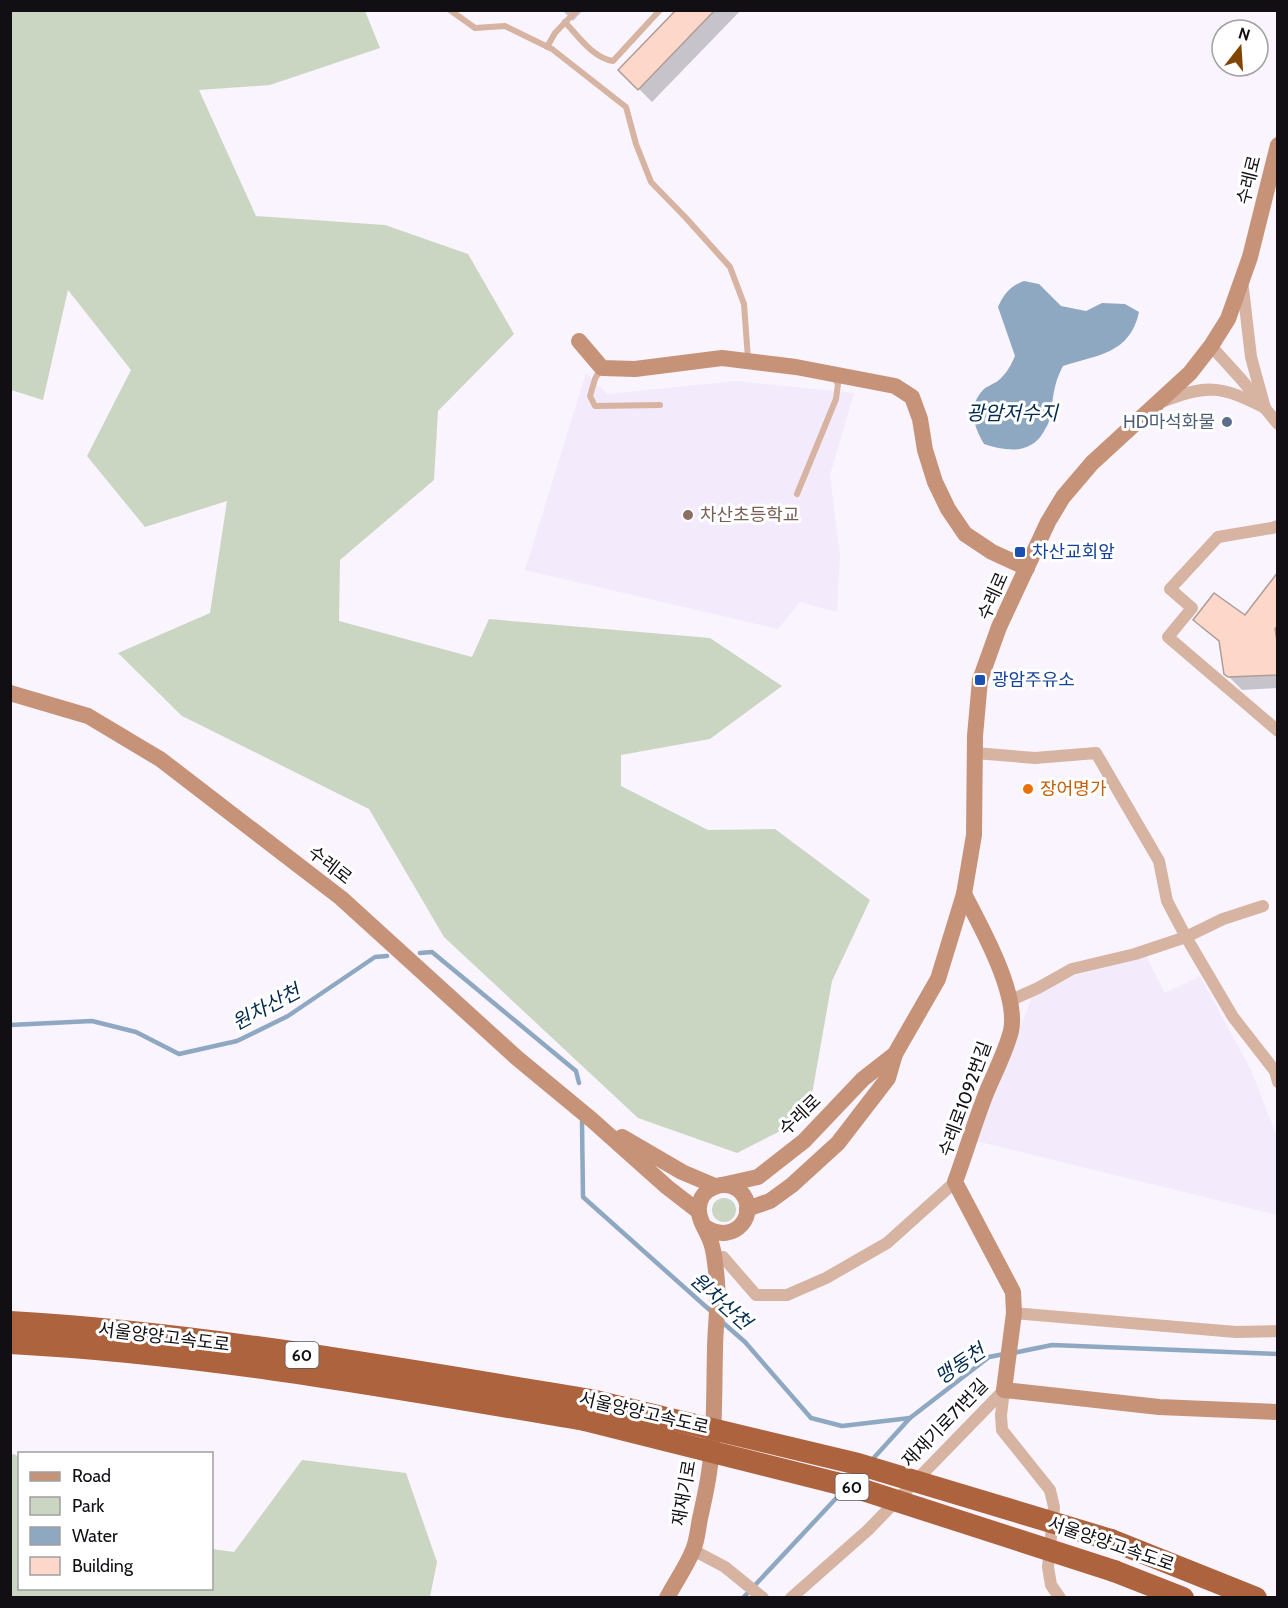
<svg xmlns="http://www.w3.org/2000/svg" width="1288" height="1608" font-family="Cabin,'Noto Sans KR',sans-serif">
<rect width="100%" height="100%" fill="#f9f4fe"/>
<g fill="#f3eafc">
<polygon points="586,373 607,394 736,381 854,393 830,475 840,555 837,612 800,602 778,629 525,570"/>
<polygon points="1146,956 1165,993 1200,976 1251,1070 1277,1137 1277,1215 976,1141 1032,997 1059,980"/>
</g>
<g fill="#cbd6c2">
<polygon points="10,11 365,11 380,48 270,85 199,90 256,216 385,225 468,254 514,334 438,411 434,480 340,560 339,621 472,657 489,619 710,638 782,686 710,739 621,755 621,786 708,830 775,829 870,900 832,981 808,1117 737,1153 638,1118 444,937 369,809 182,716 118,653 210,613 227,501 145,527 87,456 131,370 68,290 43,400 11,390"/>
<circle cx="724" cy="1210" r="12"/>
<polygon points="14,1454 20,1458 20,1588 212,1588 212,1549 234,1552 302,1460 406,1473 437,1562 430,1597 11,1597 10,1455"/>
</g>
<path fill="#8fa8c2" d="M 1024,281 L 1039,284 L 1061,306 L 1086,311 L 1102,303 L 1125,304 L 1139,312 C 1130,354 1097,355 1063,366 C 1052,387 1054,399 1049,421 C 1048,425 1045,429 1043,433 C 1029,455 1006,451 984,444 C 974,427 967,407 983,390 C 987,386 994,384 999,380 C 1007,373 1011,365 1015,356 L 998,307 C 1004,294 1010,286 1024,281 Z"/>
<g fill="#0003">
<polygon points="562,10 583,10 573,21"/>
<polygon points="678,10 741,10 652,102 633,83"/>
<polygon points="1278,575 1278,688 1242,690 1226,674 1221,643 1195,620 1245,617"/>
</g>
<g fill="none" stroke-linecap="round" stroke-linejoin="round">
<g stroke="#8fa8c2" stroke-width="4.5">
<polyline points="420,953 432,952 576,1071 579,1083"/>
<polyline points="10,1025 92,1021 136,1032 179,1054 237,1041 288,1016 375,957 387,956"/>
<polyline points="582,1122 583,1197 713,1313"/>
<polyline points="721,1321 745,1342 811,1418 842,1426 910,1418"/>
<polyline points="1013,1353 1052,1345 1278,1354"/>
<polyline points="870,1462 910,1418 989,1357 1004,1354"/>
<polyline points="743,1598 842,1492"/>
</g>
</g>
<g fill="#fed7cb" stroke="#ae9d97" stroke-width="1.5">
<polygon points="676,10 715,10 638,90 618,70"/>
<polygon points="1278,572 1278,625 1275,629 1278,648 1278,675 1228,677 1224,674 1219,641 1193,620 1214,593 1245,615"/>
</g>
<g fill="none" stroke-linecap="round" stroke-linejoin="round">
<g stroke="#d7b3a2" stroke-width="6">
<polyline points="450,10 475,28 505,26 552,49 626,107 636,144 651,182 686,218 730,267 744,304 748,359"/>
<path d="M 565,22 C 578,36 593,58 613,61 L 660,10"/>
<polyline points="547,47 555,33 577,10"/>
<polyline points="601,368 595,379 590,396 595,406 660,405"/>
<polyline points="797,494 836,399 838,384 834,377"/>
</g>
<g stroke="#d7b3a2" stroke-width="12">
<polyline points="1242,280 1251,357 1265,408"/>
<polyline points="1211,346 1241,379 1278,424"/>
<path d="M 1164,401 C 1209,383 1223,387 1265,408"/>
<polyline points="1278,526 1272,528 1218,537 1170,589 1192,608 1168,637 1278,731"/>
<polyline points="975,753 1035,758 1096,753 1159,861 1167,901 1186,937 1233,1017 1275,1071 1278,1082"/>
<polyline points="1009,1001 1038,988 1072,969 1135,954 1186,937 1223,919 1263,906"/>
<polyline points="723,1257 756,1295 787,1295 826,1278 887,1243 955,1182"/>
<polyline points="1014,1313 1236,1332 1278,1331"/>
<polyline points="1004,1390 1001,1415 1002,1430 1050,1490 1054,1507 1048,1567 1051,1585 1060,1598"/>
<polyline points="693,1550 725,1567 763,1598"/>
<polyline points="791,1598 868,1530 1004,1390"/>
</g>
<g stroke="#c69278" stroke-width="16">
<polyline points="579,341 602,368 635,369 722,358 796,367 895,386 912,397 920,419 925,450 935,482 948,509 965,534 992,552 1027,568"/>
<polyline points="10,693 88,716 160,759 341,898 517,1058 592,1120 667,1187 698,1211"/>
<path d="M 964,894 C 981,927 1019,994 1011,1031 C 1006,1051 995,1072 987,1091 C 975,1121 966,1152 955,1182 L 1013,1292 L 1014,1313 L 1004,1390 L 1159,1407 L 1278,1412"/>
<polyline points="622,1137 682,1172 715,1186"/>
<polyline points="722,1185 758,1177 804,1141 863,1079 895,1054"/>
<polyline points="747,1209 770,1201 792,1185 838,1143 888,1078 895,1054 938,979 964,894 974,835 975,736 980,680 999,627 1048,522 1063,497 1092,463 1190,373 1211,346 1228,319 1250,257 1278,145"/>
<path d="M 667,1598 C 675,1582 687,1566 693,1550 C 698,1539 698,1525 701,1514 C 704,1500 707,1487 709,1473 C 715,1433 714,1391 715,1350 C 715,1328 719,1304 717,1282 C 716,1270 715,1257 712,1246 C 709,1233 697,1220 699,1207 C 700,1188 725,1178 740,1191 C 761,1212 735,1247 705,1227"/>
</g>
<g stroke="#ac633e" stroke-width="22">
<path d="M 10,1322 C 205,1333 399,1369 591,1400"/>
<path d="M 10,1343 C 203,1353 395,1388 585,1420"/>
<polyline points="1111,1540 1256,1598"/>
<polyline points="1114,1571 1183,1598"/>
</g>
<g stroke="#ac633e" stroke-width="22">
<polyline points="591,1400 858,1464 1111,1540"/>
<polyline points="585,1420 860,1489 1114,1571"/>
</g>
</g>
<circle fill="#5c6f8a" stroke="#fff" stroke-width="2" cx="1227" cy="422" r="6"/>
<circle fill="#8d6e63" stroke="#fff" stroke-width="2" cx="688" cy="515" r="6"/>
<g fill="#1a4fb4" stroke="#fff" stroke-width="2">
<rect x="1014" y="546" width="12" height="12" rx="3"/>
<rect x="974" y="674" width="12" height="12" rx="3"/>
</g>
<circle fill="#e8710a" stroke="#fff" stroke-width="2" cx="1028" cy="789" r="6"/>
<g text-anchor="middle" stroke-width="6" stroke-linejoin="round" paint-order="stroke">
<g fill="#fff" stroke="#59575a" stroke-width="1.5">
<rect x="285.5" y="1342" width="33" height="26" rx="4.5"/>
<rect x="835.5" y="1474" width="33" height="26" rx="4.5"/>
</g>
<g font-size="16" font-weight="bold" fill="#120f14">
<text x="302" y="1361">60</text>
<text x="852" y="1493">60</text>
</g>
<g font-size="18" fill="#120f14" stroke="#fff">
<text transform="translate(1249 180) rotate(-76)" y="6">수레로</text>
<text transform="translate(993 596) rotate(-66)" y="6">수레로</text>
<text transform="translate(330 865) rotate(38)" y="6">수레로</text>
<text transform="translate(965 1099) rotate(-70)" y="6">수레로1092번길</text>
<text transform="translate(800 1115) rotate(-44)" y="6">수레로</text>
<text transform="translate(164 1337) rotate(7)" y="6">서울양양고속도로</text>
<text transform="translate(644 1413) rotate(13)" y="6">서울양양고속도로</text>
<text transform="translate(945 1423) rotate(-46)" y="6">재재기로71번길</text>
<text transform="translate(684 1493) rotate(-80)" y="6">재재기로</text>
<text transform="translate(1111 1544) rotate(19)" y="6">서울양양고속도로</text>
</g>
<g font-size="18" fill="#4e5e75" stroke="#fff" text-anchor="end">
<text x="1215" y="428">HD마석화물</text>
</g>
<g font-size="18" fill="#785e54" stroke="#fff" text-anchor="start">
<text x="700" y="521">차산초등학교</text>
</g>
<g font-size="18" fill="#164399" stroke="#fff" text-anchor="start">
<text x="1032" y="558">차산교회앞</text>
<text x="992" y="686">광암주유소</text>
</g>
<g font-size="18" fill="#c56008" stroke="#fff" text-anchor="start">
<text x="1040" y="795">장어명가</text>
</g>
<g font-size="20" font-style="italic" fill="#022b4e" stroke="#fff">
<text x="1012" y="420">광암저수지</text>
<text transform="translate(266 1007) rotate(-28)" y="7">원차산천</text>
<text transform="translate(721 1301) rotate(42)" y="7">원차산천</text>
<text transform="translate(960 1364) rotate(-34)" y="7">맹동천</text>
</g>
</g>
<rect width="1288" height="1608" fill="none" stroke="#120f14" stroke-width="24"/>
<rect x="18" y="1452" width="195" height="138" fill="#ffffff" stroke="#a09fa1" stroke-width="1.5"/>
<rect x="30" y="1472" width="30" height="9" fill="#c69278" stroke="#a09fa1" stroke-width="1.5"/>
<text x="72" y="1482" font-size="18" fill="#120f14">Road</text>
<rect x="30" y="1497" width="30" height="18" fill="#cbd6c2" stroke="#a09fa1" stroke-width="1.5"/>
<text x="72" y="1512" font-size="18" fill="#120f14">Park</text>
<rect x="30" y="1527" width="30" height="18" fill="#8fa8c2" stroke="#a09fa1" stroke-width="1.5"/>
<text x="72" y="1542" font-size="18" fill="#120f14">Water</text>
<rect x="30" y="1557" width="30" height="18" fill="#fed7cb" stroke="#a09fa1" stroke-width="1.5"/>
<text x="72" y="1572" font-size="18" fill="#120f14">Building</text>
<g transform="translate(1240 48) rotate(17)"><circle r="28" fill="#ffffff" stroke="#a09fa1" stroke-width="1.5"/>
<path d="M0-4.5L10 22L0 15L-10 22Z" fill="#814500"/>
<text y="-9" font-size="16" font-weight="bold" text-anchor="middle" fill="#120f14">N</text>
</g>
</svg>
